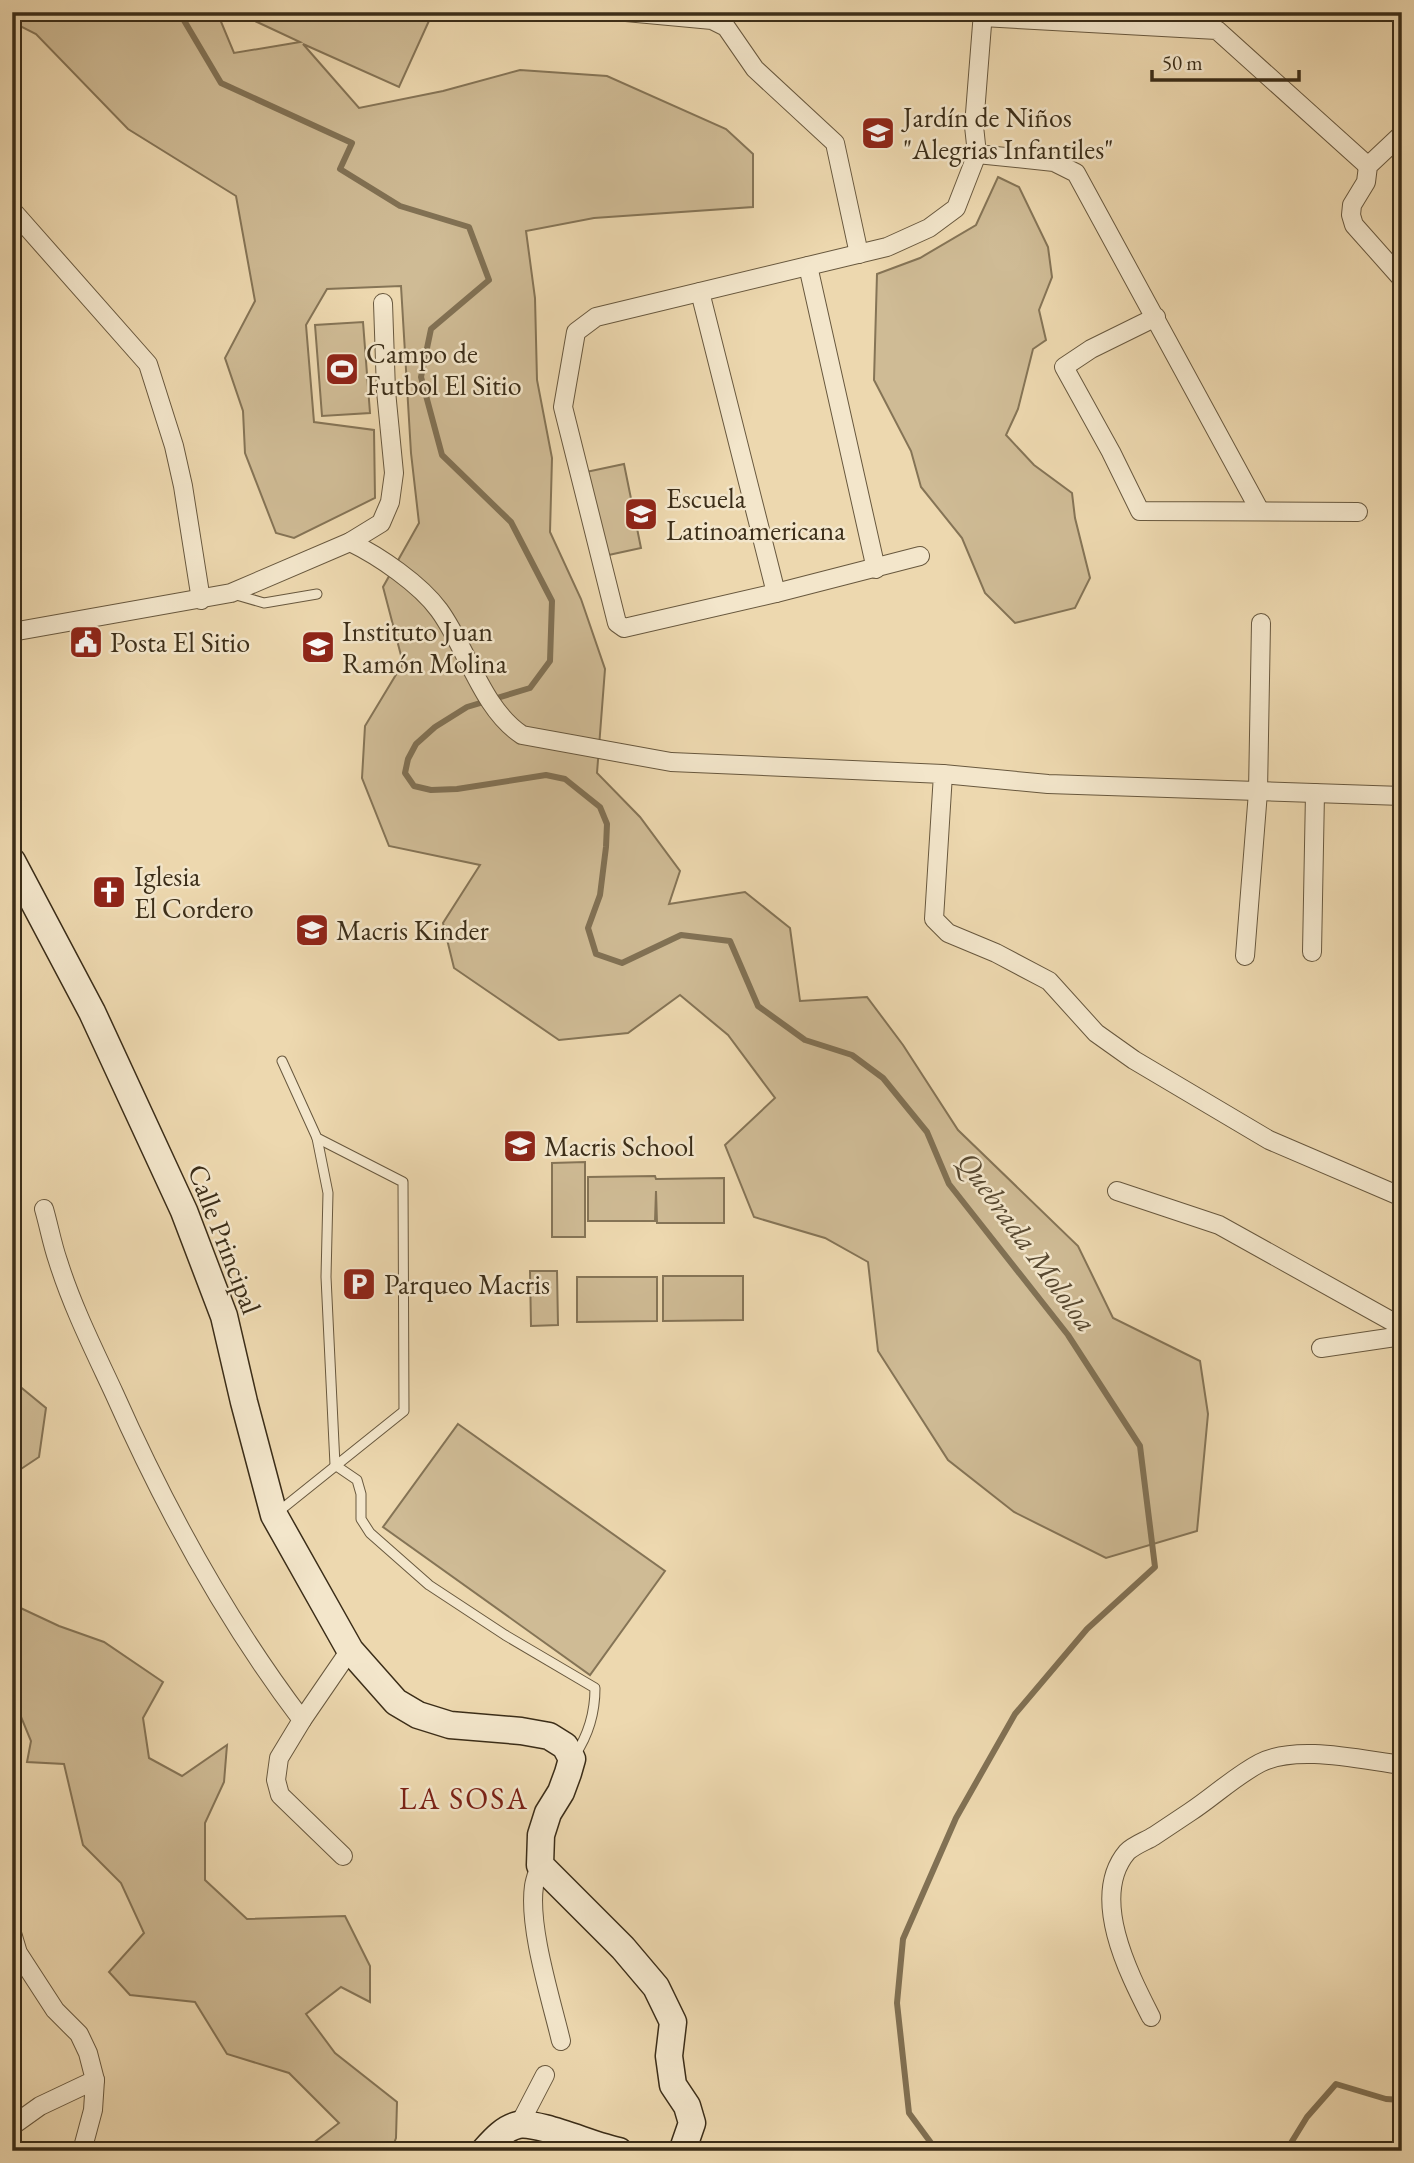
<svg xmlns="http://www.w3.org/2000/svg" width="1414" height="2163" font-family="'EB Garamond',serif">
<rect width="100%" height="100%" fill="#edd8af"/>
<filter id="stains"><feTurbulence type="fractalNoise" baseFrequency=".00286" numOctaves="4"/><feColorMatrix values="0 0 0 0 .2 0 0 0 0 .09 0 0 0 0 .02 0 0 0 .5 -.17"/></filter>
<radialGradient id="worn" r=".72"><stop offset=".6" stop-color="#630" stop-opacity="0"/><stop offset="1" stop-color="#630" stop-opacity=".3"/></radialGradient>
<g fill="#cfbb95" stroke="#857456" stroke-width="2">
<polygon points="12,12 217,12 234,53 300,42 255,21 259,12 433,12 399,87 303,44 359,108 443,91 520,70 607,76 726,129 753,154 753,207 594,218 526,231 535,298 537,380 552,458 550,532 581,599 605,669 597,773 640,817 680,871 669,904 745,892 790,928 800,1001 867,997 903,1045 958,1130 1078,1246 1113,1318 1200,1361 1208,1414 1197,1531 1106,1558 1014,1512 948,1460 878,1351 868,1262 825,1238 754,1217 725,1145 775,1098 728,1035 680,995 628,1033 559,1040 454,968 443,923 480,865 389,846 362,778 365,726 403,663 383,587 419,523 411,453 401,286 327,289 306,325 314,422 374,430 375,498 294,538 276,533 245,453 243,411 225,358 255,301 236,196 128,129 36,34 12,22"/>
<polygon points="998,177 1019,187 1048,247 1052,277 1039,310 1046,340 1033,349 1018,409 1006,435 1034,465 1072,493 1075,518 1090,578 1075,608 1015,623 985,593 962,538 921,487 911,451 874,380 877,274 920,258 976,225"/>
<polygon points="363,322 370,413 322,416 315,325"/>
<polygon points="624,464 641,548 604,556 586,472"/>
<polygon points="585,1162 585,1237 552,1237 552,1163"/>
<polygon points="655,1176 656,1179 724,1178 724,1223 657,1223 656,1191 655,1221 588,1221 588,1177"/>
<polygon points="530,1271 557,1271 558,1325 531,1326"/>
<polygon points="743,1276 743,1320 663,1321 663,1276"/>
<polygon points="577,1277 657,1277 657,1321 577,1322"/>
<polygon points="12,1380 46,1408 39,1457 12,1475"/>
<polygon points="458,1424 665,1571 590,1675 383,1527"/>
<polygon points="12,1604 59,1626 104,1642 163,1682 143,1718 149,1758 182,1776 227,1745 224,1782 205,1823 205,1880 247,1919 345,1916 370,1966 370,2002 341,1987 306,2014 335,2053 397,2102 396,2138 391,2151 303,2151 339,2123 289,2073 227,2054 195,2002 130,1995 109,1972 144,1933 121,1883 83,1845 64,1764 27,1762 31,1741 12,1695"/>
</g>
<g fill="none" stroke-linecap="round" stroke-linejoin="round">
<g stroke="#817154" stroke-width="6">
<polyline points="179,12 221,83 352,143 340,169 400,206 469,227 489,280 431,329 421,377 442,455 511,522 552,601 550,661 530,688 467,707 435,727 416,744 408,759 405,773 414,786 431,790 457,789 546,775 565,779 600,807 607,824 606,847 600,895 588,928 596,954 622,963 681,935 730,941 758,1006 805,1040 852,1055 883,1078 927,1132 949,1184 1068,1335 1140,1446 1155,1567 1087,1629 1015,1714 956,1818 903,1939 897,2003 909,2113 937,2151"/>
<polyline points="1286,2151 1307,2117 1336,2084 1386,2099 1402,2100"/>
</g>
<g stroke="#68583e" stroke-width="11">
<g id="lane">
<polyline points="233,594 264,603 317,594"/>
<path d="M 317,1138 L 328,1193 L 326,1277 L 335,1465 L 357,1480 L 361,1494 L 361,1519 L 370,1533 L 429,1585 L 505,1635 L 595,1688 C 595,1713 589,1734 575,1755"/>
<polyline points="278,1512 404,1411 403,1182 317,1138 282,1061"/>
</g>
</g>
<g stroke="#68583e" stroke-width="20">
<g id="street">
<polyline points="626,12 712,20 726,27 755,69 835,143 859,254"/>
<polyline points="982,17 1217,30 1368,166"/>
<polyline points="1402,134 1368,166 1366,182 1352,205 1351,215 1354,225 1402,279"/>
<polyline points="977,154 1054,162 1076,173 1260,511"/>
<polyline points="12,210 148,364 174,446 183,486 201,600"/>
<polyline points="808,266 876,569"/>
<polyline points="700,292 776,593"/>
<polyline points="1156,317 1091,349 1064,367 1111,452 1140,511 1358,512"/>
<path d="M 350,542 C 379,556 420,584 439,610 C 467,648 482,709 522,735 L 671,762 L 943,774 L 934,919 L 948,933 L 996,953 L 1049,981 L 1096,1033 L 1134,1060 L 1269,1140 L 1402,1197"/>
<polyline points="920,556 776,593 624,628 617,623 563,407 576,332 596,317 887,247 929,228 956,208 977,154 974,126 983,12"/>
<polyline points="12,632 231,593 350,542 381,523 390,502 394,473 386,391 383,303"/>
<polyline points="943,774 1048,784 1402,796"/>
<polyline points="1312,952 1315,793"/>
<polyline points="1245,956 1258,792 1261,623"/>
<polyline points="1117,1191 1219,1225 1402,1327"/>
<path d="M 44,1209 C 49,1226 52,1244 58,1261 C 72,1306 94,1350 114,1393 C 165,1508 226,1620 302,1720 L 350,1650"/>
<polyline points="1321,1348 1402,1336"/>
<polyline points="1402,1627 1402,1641"/>
<polyline points="302,1720 279,1758 276,1780 280,1795 343,1856"/>
<path d="M 540,1865 C 538,1872 535,1879 534,1886 C 528,1927 551,1999 561,2041"/>
<polyline points="12,1933 18,1953 55,2010 79,2034 88,2053 95,2080 40,2106 12,2126"/>
<path d="M 1151,2017 C 1129,1974 1089,1897 1127,1852 C 1134,1845 1146,1841 1154,1836 C 1166,1828 1178,1820 1190,1812 C 1213,1797 1235,1776 1260,1763 C 1297,1744 1361,1760 1402,1765"/>
<polyline points="519,2125 545,2075"/>
<polyline points="82,2151 93,2110 95,2080"/>
</g>
</g>
<g stroke="#3b2d18" stroke-width="29">
<g id="secondary">
<polyline points="12,861 92,1012 184,1211 224,1316 244,1402 274,1515 350,1650 396,1702 418,1715 450,1725 521,1731 549,1736 565,1746 572,1759 568,1773 561,1792 548,1813 541,1835 540,1865 623,1948 656,1987 673,2022 669,2056 673,2085 687,2106 692,2123 683,2149"/>
<path d="M 484,2151 C 493,2141 504,2128 518,2125 C 539,2121 595,2147 619,2151"/>
</g>
</g>
<use href="#lane" stroke="#f3e6cb" stroke-width="9"/>
<use href="#street" stroke="#f3e6cb" stroke-width="18"/>
<use href="#secondary" stroke="#f3e6cb" stroke-width="26"/>
</g>
<defs>
<g id="school-square" transform="scale(1.75)"><rect x="-9" y="-9" width="18" height="18" rx="4" fill="#8f2418" stroke="#f3e6cb"/><path d="M0-5L7-2L0 1L-7-2ZM-4 1L0 2.5L4 1V4Q0 6-4 4Z" fill="#fff"/></g>
<g id="stadium-square" transform="scale(1.75)"><rect x="-9" y="-9" width="18" height="18" rx="4" fill="#8f2418" stroke="#f3e6cb"/><path d="M0-5a6.5 5 0 1 0 0 10a6.5 5 0 1 0 0-10ZM-3.5-1.8h7v3.6h-7Z" fill="#fff"/></g>
<g id="civic-square" transform="scale(1.75)"><rect x="-9" y="-9" width="18" height="18" rx="4" fill="#8f2418" stroke="#f3e6cb"/><path d="M-.6-6.5H3V-4.5H.6V-3L4-1V1h2V6H-6V1h2V-1L-.6-3ZM-1.2 2.5V6h2.4V2.5Z" fill="#fff"/></g>
<g id="church-square" transform="scale(1.75)"><rect x="-9" y="-9" width="18" height="18" rx="4" fill="#8f2418" stroke="#f3e6cb"/><path d="M-1.2-6h2.4v3.5h3.3v2.4h-3.3V6h-2.4V-.1h-3.3v-2.4h3.3Z" fill="#fff"/></g>
<g id="parking-square" transform="scale(1.75)"><rect x="-9" y="-9" width="18" height="18" rx="4" fill="#8f2418" stroke="#f3e6cb"/><path d="M-3.5-5.5H1a3.5 3.5 0 0 1 0 7H-1V5.5H-3.5ZM-1-3.4V-.6H.8a1.4 1.4 0 0 0 0-2.8Z" fill="#fff"/></g>
</defs>
<g fill-rule="evenodd">
<use href="#school-square" x="878" y="133"/>
<use href="#stadium-square" x="342" y="369"/>
<use href="#school-square" x="641" y="514"/>
<use href="#civic-square" x="86" y="642"/>
<use href="#school-square" x="318" y="647"/>
<use href="#church-square" x="109" y="892"/>
<use href="#school-square" x="312" y="930"/>
<use href="#school-square" x="520" y="1146"/>
<use href="#parking-square" x="359" y="1284"/>
</g>
<g text-anchor="middle" stroke-width="5" stroke-linejoin="round" paint-order="stroke">
<g font-size="28" fill="#3b2d18" stroke="#f3e6cb" text-anchor="start">
<text x="903" y="127">Jardín de Niños<tspan x="903" dy="32">"Alegrias Infantiles"</tspan></text>
<text x="366" y="363">Campo de<tspan x="366" dy="32">Futbol El Sitio</tspan></text>
<text x="666" y="508">Escuela<tspan x="666" dy="32">Latinoamericana</tspan></text>
<text x="342" y="641">Instituto Juan<tspan x="342" dy="32">Ramón Molina</tspan></text>
<text x="110" y="652">Posta El Sitio</text>
<text x="134" y="886">Iglesia<tspan x="134" dy="32">El Cordero</tspan></text>
<text x="336" y="940">Macris Kinder</text>
<text x="544" y="1156">Macris School</text>
<text x="384" y="1294">Parqueo Macris</text>
</g>
<g font-size="28" fill="#3b2d18" stroke="#f3e6cb">
<text transform="translate(225 1239) rotate(69)" y="10">Calle Principal</text>
</g>
<g font-size="30" font-style="italic" fill="#584931" stroke="#f3e6cb">
<text transform="translate(1027 1242) rotate(54)" y="10">Quebrada Mololoa</text>
</g>
<g font-size="30" letter-spacing="2" fill="#7a1f14" stroke="#f3e6cb">
<text x="464" y="1809">LA SOSA</text>
</g>
</g>
<rect width="1414" height="2163" fill="none" stroke="#edd8af" stroke-width="42"/>
<rect x="14" y="14" width="1386" height="2135" fill="none" stroke="#3b2d18" stroke-width="3.5"/>
<rect x="21" y="21" width="1372" height="2121" fill="none" stroke="#3b2d18" stroke-width="2"/>
<path d="M1152 70v10h147v-10" fill="none" stroke="#3b2d18" stroke-width="3.5"/>
<text x="1162" y="70" font-size="21" fill="#3b2d18" stroke="#f3e6cb" stroke-width="5" paint-order="stroke">50 m</text>
<rect width="100%" height="100%" filter="url(#stains)"/>
<rect width="100%" height="100%" fill="url(#worn)"/>
</svg>
